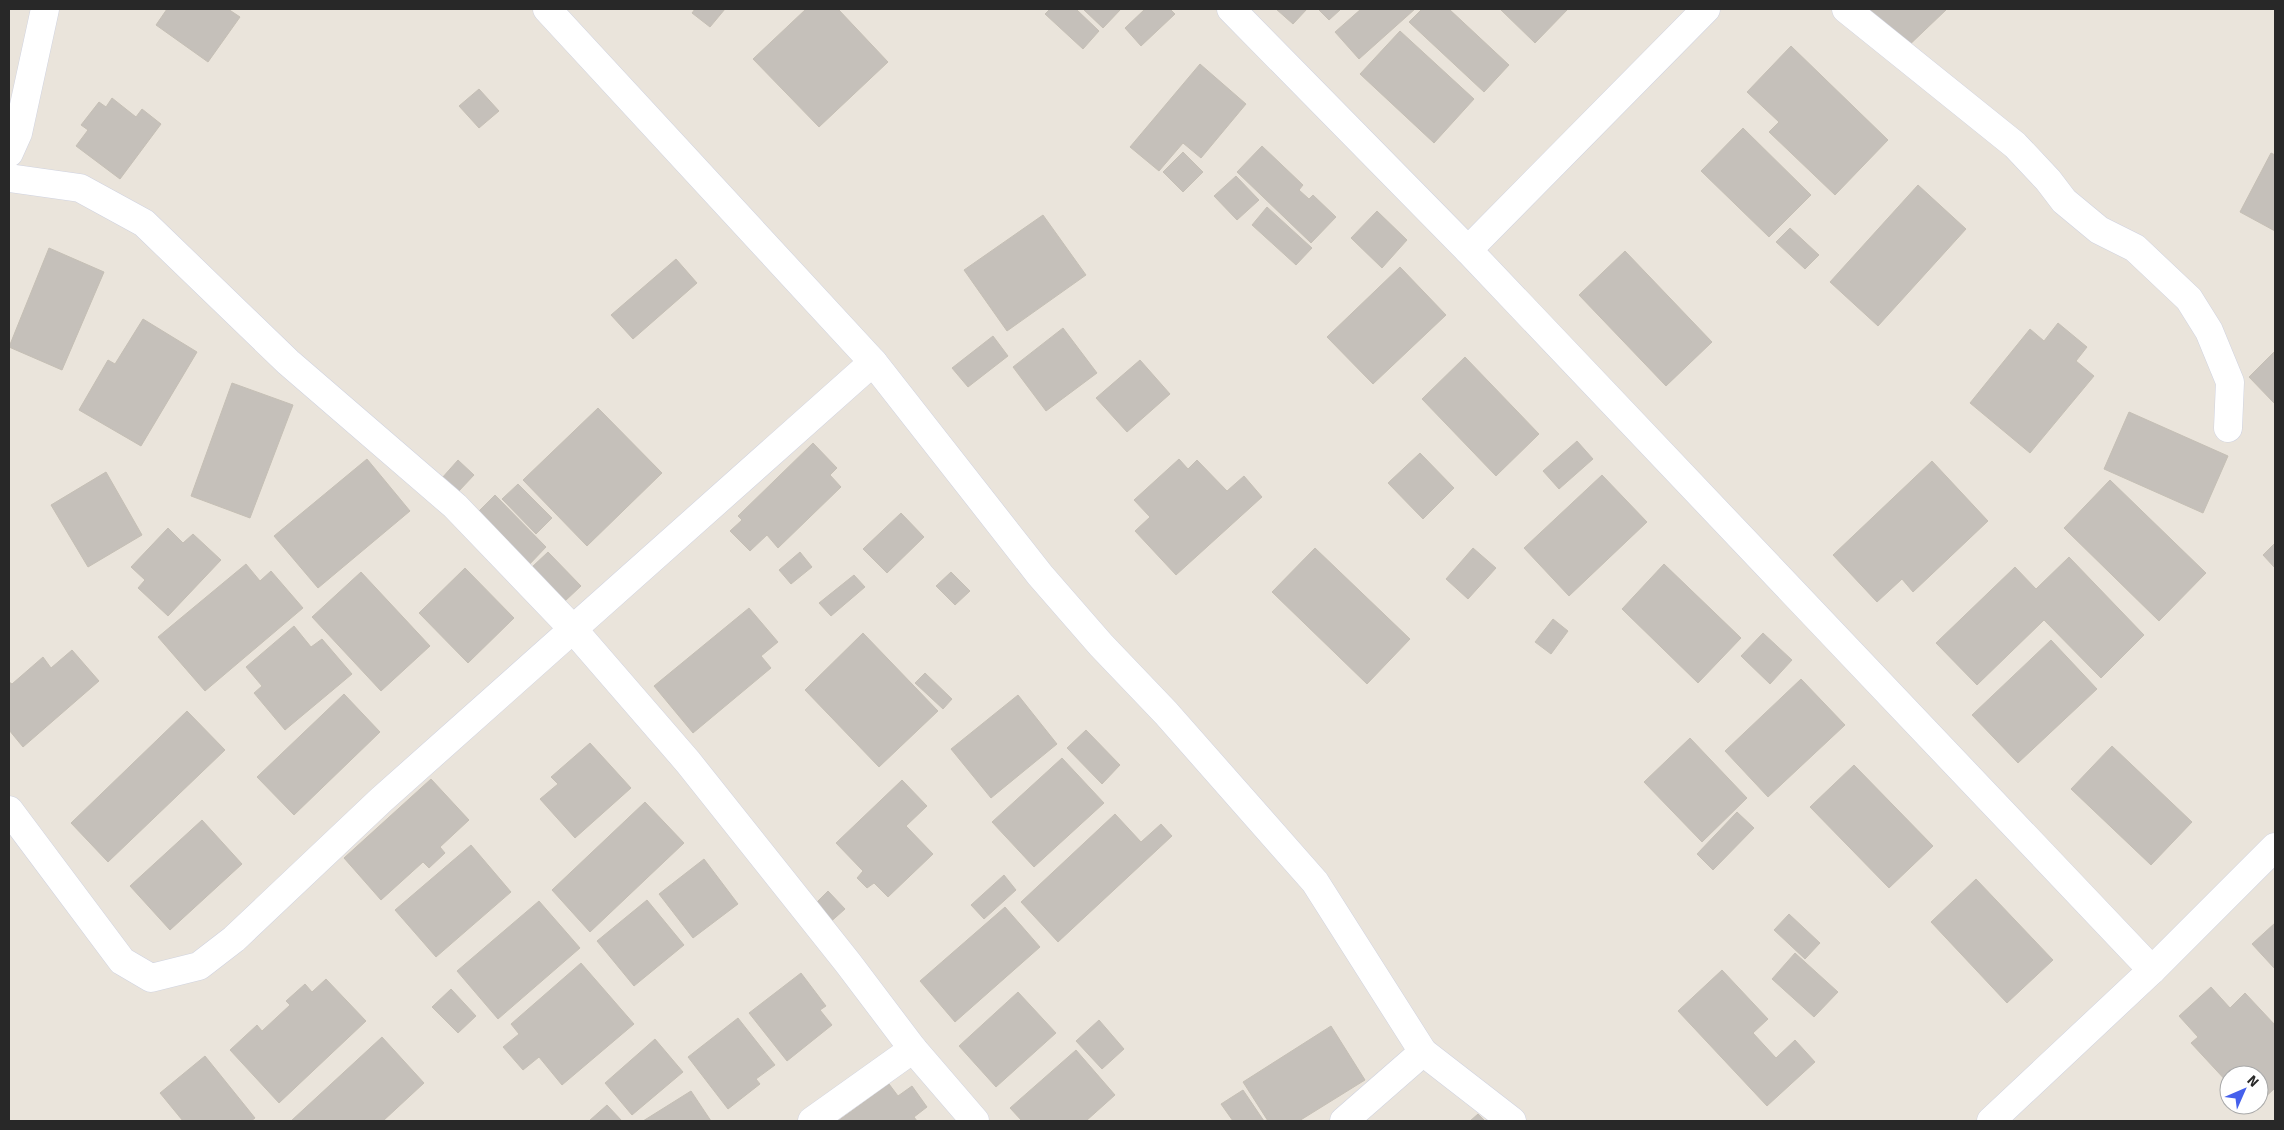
<svg xmlns="http://www.w3.org/2000/svg" width="2284" height="1130" font-family="Signika,sans-serif">
<rect width="100%" height="100%" fill="#eae4db"/>
<g fill="#c5c0ba" stroke="#c5bfb5">
<polygon points="167,9 228,9 240,17 208,62 156,25"/>
<polygon points="695,9 725,9 710,27 692,13"/>
<polygon points="806,9 838,9 888,62 819,127 753,59"/>
<polygon points="1050,9 1076,9 1099,31 1083,49 1045,14"/>
<polygon points="1083,9 1121,9 1103,28"/>
<polygon points="1145,9 1170,9 1175,14 1141,46 1125,28"/>
<polygon points="1276,9 1307,9 1293,24"/>
<polygon points="1318,9 1341,9 1329,20"/>
<polygon points="1361,9 1415,9 1359,59 1335,32"/>
<polygon points="1422,9 1449,9 1509,65 1484,92 1409,22"/>
<polygon points="1500,9 1568,9 1535,43"/>
<polygon points="1862,9 1947,9 1903,51"/>
<polygon points="1400,31 1474,99 1434,143 1360,74"/>
<polygon points="1791,46 1888,140 1835,195 1769,132 1779,122 1747,92"/>
<polygon points="1200,64 1246,104 1201,158 1183,143 1159,171 1130,147"/>
<polygon points="479,89 499,111 479,128 459,106"/>
<polygon points="112,98 136,117 142,109 161,124 120,179 76,146 88,130 81,125 99,102 106,107"/>
<polygon points="1743,128 1811,195 1769,237 1701,171"/>
<polygon points="1262,146 1303,185 1299,190 1309,199 1313,195 1336,217 1311,243 1237,172"/>
<polygon points="1183,152 1203,172 1183,192 1163,172"/>
<polygon points="2271,153 2275,155 2275,231 2240,212"/>
<polygon points="1236,176 1259,200 1237,220 1214,196"/>
<polygon points="1918,185 1966,229 1878,326 1830,282"/>
<polygon points="1267,207 1312,248 1296,265 1252,225"/>
<polygon points="1377,211 1407,240 1382,268 1351,238"/>
<polygon points="1043,215 1086,275 1007,331 964,270"/>
<polygon points="1790,228 1819,255 1805,269 1776,242"/>
<polygon points="49,248 104,272 62,370 9,347"/>
<polygon points="1625,251 1712,342 1666,386 1579,295"/>
<polygon points="676,259 697,283 633,339 611,315"/>
<polygon points="1400,267 1446,315 1373,384 1327,337"/>
<polygon points="143,319 197,352 141,446 79,410 108,360 115,364"/>
<polygon points="2058,323 2087,347 2076,361 2094,376 2030,453 1970,403 2030,329 2044,341"/>
<polygon points="1063,328 1097,373 1046,411 1013,367"/>
<polygon points="993,336 1008,356 968,387 952,368"/>
<polygon points="2275,351 2275,404 2249,377"/>
<polygon points="1465,357 1539,434 1496,476 1422,399"/>
<polygon points="1140,360 1170,394 1127,432 1096,398"/>
<polygon points="232,383 293,405 250,518 191,496"/>
<polygon points="598,408 662,473 587,546 523,480"/>
<polygon points="2129,412 2228,456 2203,513 2104,469"/>
<polygon points="1577,441 1593,459 1559,489 1543,471"/>
<polygon points="813,443 837,468 830,475 841,487 778,548 767,535 750,551 730,531 742,520 738,516"/>
<polygon points="1420,453 1454,488 1423,519 1388,483"/>
<polygon points="367,459 410,511 318,588 274,536"/>
<polygon points="1179,459 1188,469 1197,460 1227,491 1244,476 1262,497 1176,575 1135,531 1150,517 1134,500"/>
<polygon points="458,460 474,475 458,492 442,478"/>
<polygon points="1932,461 1988,521 1913,592 1902,579 1877,602 1833,555"/>
<polygon points="106,472 142,535 88,567 51,505"/>
<polygon points="1602,475 1647,522 1569,596 1524,548"/>
<polygon points="2110,480 2206,573 2159,621 2064,528"/>
<polygon points="518,484 552,518 536,534 502,499"/>
<polygon points="495,495 546,547 526,568 474,516"/>
<polygon points="901,513 924,537 887,573 863,549"/>
<polygon points="168,528 183,543 193,534 221,560 168,616 138,588 145,580 131,567"/>
<polygon points="2275,543 2275,568 2263,555"/>
<polygon points="1315,548 1410,639 1367,684 1272,592"/>
<polygon points="1473,548 1496,568 1468,599 1446,579"/>
<polygon points="548,552 581,586 565,601 532,567"/>
<polygon points="800,552 812,567 791,584 779,570"/>
<polygon points="2069,557 2144,635 2101,678 2044,620 1977,685 1936,643 2015,567 2036,589"/>
<polygon points="246,564 260,581 271,571 303,608 205,691 158,637"/>
<polygon points="1664,564 1741,638 1698,683 1622,609"/>
<polygon points="465,568 514,618 468,663 419,613"/>
<polygon points="361,572 430,646 381,691 312,617"/>
<polygon points="951,572 970,591 955,605 936,586"/>
<polygon points="854,575 865,587 831,616 819,603"/>
<polygon points="749,608 778,642 761,656 771,668 693,733 654,686"/>
<polygon points="1553,619 1568,631 1551,654 1535,642"/>
<polygon points="294,626 311,647 322,639 352,674 285,730 254,693 262,686 246,667"/>
<polygon points="863,633 938,711 879,767 805,690"/>
<polygon points="1763,633 1792,660 1770,684 1741,656"/>
<polygon points="2051,640 2097,689 2018,763 1972,715"/>
<polygon points="72,650 99,681 23,747 9,730 9,682 12,684 43,657 51,668"/>
<polygon points="925,673 952,699 943,709 915,683"/>
<polygon points="1801,679 1845,725 1768,797 1725,751"/>
<polygon points="344,694 380,732 294,815 257,777"/>
<polygon points="1018,695 1057,744 991,798 951,749"/>
<polygon points="187,711 225,750 108,862 71,823"/>
<polygon points="1086,730 1120,765 1102,784 1067,748"/>
<polygon points="1690,738 1747,798 1702,842 1644,782"/>
<polygon points="590,743 631,788 575,838 540,799 558,784 551,777"/>
<polygon points="2112,746 2192,822 2151,865 2071,789"/>
<polygon points="1062,758 1104,803 1034,867 992,822"/>
<polygon points="1854,765 1933,846 1889,888 1810,807"/>
<polygon points="431,779 469,820 440,847 445,853 429,868 423,862 381,900 344,858"/>
<polygon points="902,780 927,806 906,826 933,854 888,897 874,883 867,888 857,878 863,871 836,843"/>
<polygon points="645,802 684,843 590,932 552,890"/>
<polygon points="1737,812 1754,828 1713,870 1697,854"/>
<polygon points="1115,814 1141,842 1161,824 1172,836 1058,942 1021,902"/>
<polygon points="202,820 242,864 170,930 130,886"/>
<polygon points="471,845 511,892 436,957 395,910"/>
<polygon points="704,859 738,904 693,938 659,894"/>
<polygon points="1004,875 1016,890 984,919 971,905"/>
<polygon points="1976,879 2053,960 2007,1003 1931,922"/>
<polygon points="828,891 845,909 827,925 811,908"/>
<polygon points="647,900 684,945 634,986 597,941"/>
<polygon points="539,901 580,948 498,1019 457,971"/>
<polygon points="1005,907 1040,947 955,1022 920,981"/>
<polygon points="1789,914 1820,943 1805,959 1774,930"/>
<polygon points="2275,923 2275,969 2252,944"/>
<polygon points="1795,953 1838,992 1814,1017 1772,979"/>
<polygon points="581,963 634,1024 562,1085 539,1057 523,1070 503,1047 519,1034 511,1024"/>
<polygon points="1722,970 1768,1019 1753,1033 1776,1058 1795,1040 1815,1062 1767,1106 1678,1011"/>
<polygon points="801,973 826,1006 820,1010 832,1025 787,1061 749,1013"/>
<polygon points="326,979 366,1021 279,1103 230,1050 257,1025 262,1031 290,1005 286,1001 305,984 312,992"/>
<polygon points="2211,987 2230,1008 2245,993 2275,1025 2275,1088 2259,1103 2259,1075 2229,1075 2229,1084 2191,1043 2198,1037 2179,1016"/>
<polygon points="451,989 476,1016 458,1033 432,1007"/>
<polygon points="1018,992 1056,1033 996,1087 959,1046"/>
<polygon points="738,1018 775,1065 756,1079 760,1084 728,1109 688,1057"/>
<polygon points="1099,1020 1124,1049 1102,1069 1076,1041"/>
<polygon points="1331,1026 1365,1080 1299,1121 1268,1121 1243,1082"/>
<polygon points="382,1037 424,1083 383,1121 291,1121"/>
<polygon points="655,1039 683,1072 632,1115 605,1083"/>
<polygon points="1076,1050 1115,1095 1086,1121 1022,1121 1010,1108"/>
<polygon points="205,1056 255,1118 251,1121 183,1121 160,1093"/>
<polygon points="889,1084 898,1096 912,1086 927,1107 914,1117 917,1121 838,1121"/>
<polygon points="1243,1090 1264,1121 1233,1121 1221,1104"/>
<polygon points="691,1091 711,1121 643,1121"/>
<polygon points="607,1105 622,1121 589,1121"/>
<polygon points="1478,1114 1485,1121 1470,1121"/>
</g>
<g fill="none" stroke-linecap="round" stroke-linejoin="round">
<g stroke="#d0d3e0" stroke-width="29">
<g id="street">
<polyline points="547,9 873,362 1040,575 1101,645 1166,713 1315,882 1423,1052 1512,1121"/>
<polyline points="1231,9 1468,250 2152,970"/>
<polyline points="1846,9 2015,145 2048,180 2064,201 2099,230 2135,248 2189,299 2209,331 2230,382 2228,428"/>
<polyline points="9,153 18,133 45,9"/>
<polyline points="9,178 80,188 144,223 288,362 455,506 572,628 688,762 848,963 913,1049 975,1121"/>
<polyline points="1468,250 1706,9"/>
<polyline points="9,810 122,961 151,978 199,966 234,939 381,800 873,362"/>
<polyline points="812,1121 913,1049"/>
<polyline points="1344,1121 1423,1052"/>
<polyline points="1991,1121 2152,970 2275,847"/>
</g>
</g>
<use href="#street" stroke="#fff" stroke-width="28"/>
</g>
<rect width="2284" height="1130" fill="none" stroke="#282828" stroke-width="20"/>
<g transform="translate(2244 1090) rotate(45)"><circle r="24" fill="#ffffff" stroke="#a9a9a9"/>
<path d="M0-4L9 19L0 12L-9 19Z" fill="#4560ec"/>
<text y="-8" font-size="14" font-weight="bold" text-anchor="middle" fill="#282828">N</text>
</g>
</svg>
